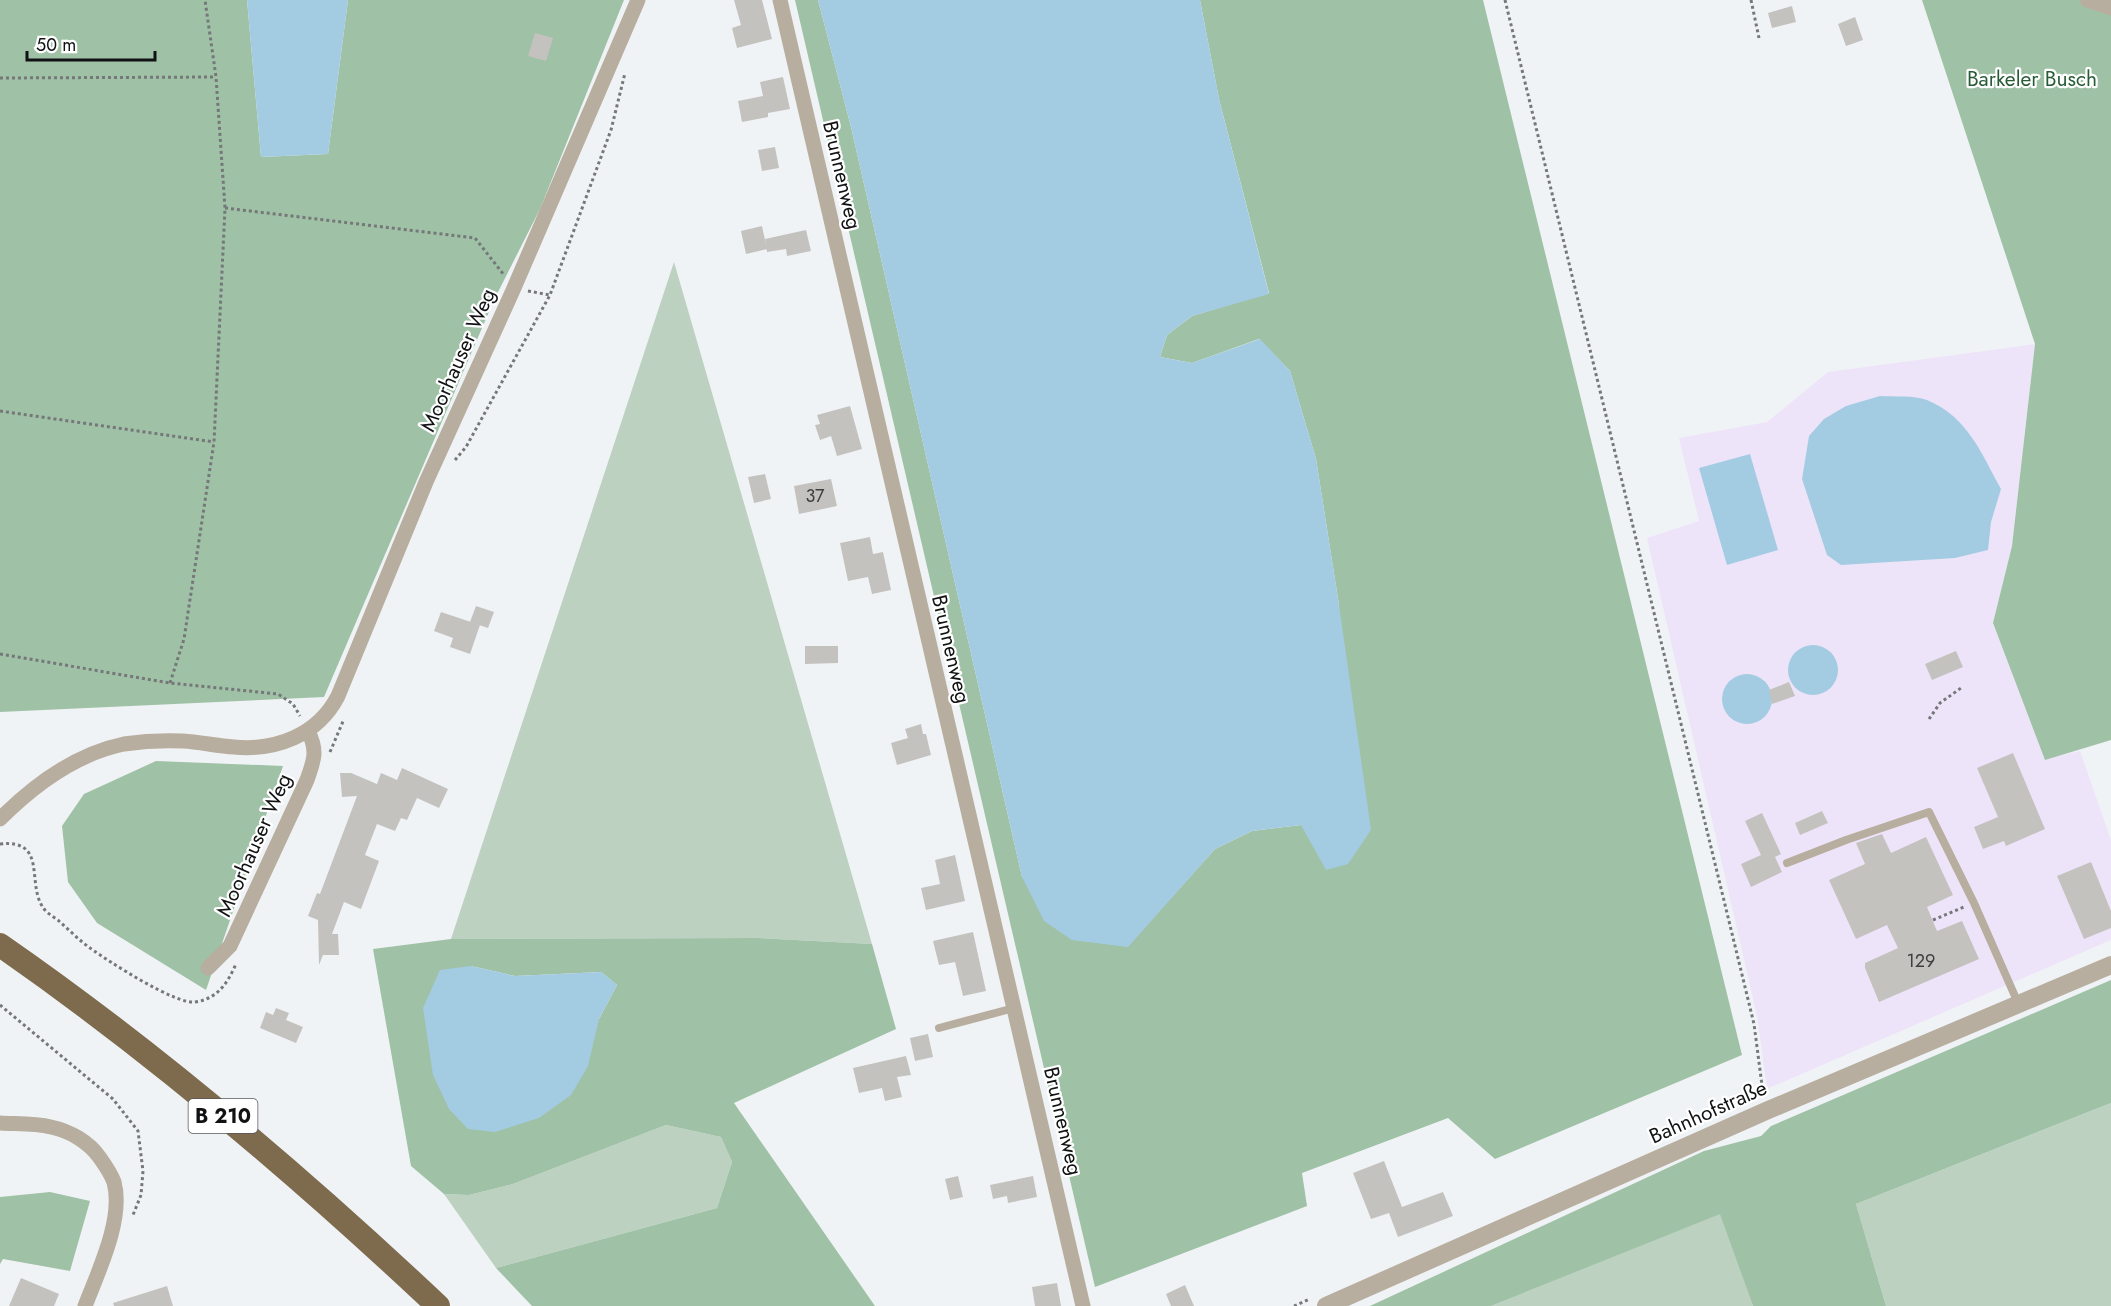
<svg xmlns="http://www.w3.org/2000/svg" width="2111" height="1306" font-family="Jost,sans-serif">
<rect width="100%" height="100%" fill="#f0f3f6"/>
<polygon fill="#eee4f9" points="2035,344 2012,546 1993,624 2045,759 2080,751 2111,840 2111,940 1767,1089 1757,1016 1647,538 1699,521 1679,438 1767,422 1828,372"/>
<g fill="#bcd1c0">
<polygon points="674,262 872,944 757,938 451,939"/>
<polygon points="2111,1103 2111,1306 1886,1306 1856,1204"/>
<polygon points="666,1125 721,1137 732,1162 717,1208 496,1268 444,1194 469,1195 513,1184"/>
<polygon points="1721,1213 1753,1306 1491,1306"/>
</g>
<g fill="#9fc1a6" fill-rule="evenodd">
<polygon points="0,0 247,0 261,157 328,154 348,0 624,0 540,209 494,300 324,697 0,712"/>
<polygon points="795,0 818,0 851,127 1022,877 1127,947 1215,849 1252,831 1301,825 1339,605 1316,459 1290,371 1259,339 1192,363 1160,357 1167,335 1192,316 1269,293 1219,99 1200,0 1483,0 1742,1055 1495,1159 1448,1118 1302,1173 1307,1206 1095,1287"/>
<polygon points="1922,0 2111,0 2111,740 2045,760 1993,623 2012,546 2035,344"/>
<polygon points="156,761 283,766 206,990 97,923 68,882 62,826 84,794"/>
<path d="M 757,938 L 872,944 L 896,1029 L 734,1103 L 875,1306 L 532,1306 L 496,1268 L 717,1208 L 732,1162 L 721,1137 L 666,1125 L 513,1184 L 469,1195 L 444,1194 L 411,1166 L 373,949 L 451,939 ZM 471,966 L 515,976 L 601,972 L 617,985 L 599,1019 Z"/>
<polygon points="2111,980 2111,1103 1856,1204 1886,1306 1753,1306 1720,1214 1491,1306 1370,1306 1704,1151 1761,1136 1771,1126"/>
<polygon points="50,1192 90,1201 70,1271 3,1259 0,1264 0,1197"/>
</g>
<g fill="#a3cce3">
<polygon points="247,0 348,0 328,154 261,157"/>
<polygon points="818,0 1200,0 1219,99 1269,294 1192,316 1167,335 1160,357 1192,363 1260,339 1290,371 1316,459 1339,605 1371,830 1348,864 1326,870 1301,825 1252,831 1215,849 1128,947 1072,940 1044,921 1022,877 851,127"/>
<path d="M 1880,396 C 1894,397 1914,395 1927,400 C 1968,417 1981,453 2001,489 L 1991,522 L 1988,550 L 1955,558 L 1841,565 L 1827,555 L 1802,479 L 1809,436 L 1824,419 L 1846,406 Z"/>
<polygon points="1750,454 1778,550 1727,565 1699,468"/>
<circle cx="1813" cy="670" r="25"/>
<circle cx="1747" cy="699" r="25"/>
<polygon points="471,966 515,976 601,972 617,985 599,1019 588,1066 571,1095 539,1118 495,1132 468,1129 449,1109 433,1075 423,1008 440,970"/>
</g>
<g fill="#c4c2bf">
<polygon points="734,0 762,0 772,39 737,48 732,28 741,25"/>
<polygon points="1792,6 1796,22 1772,28 1768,13"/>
<polygon points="1855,17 1863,40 1846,46 1838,24"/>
<polygon points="535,33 553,38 546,61 528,56"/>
<polygon points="783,77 790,109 768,113 768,117 742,122 738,101 763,96 760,82"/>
<polygon points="775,147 779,168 762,171 758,150"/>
<polygon points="762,226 767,249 746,254 741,231"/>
<polygon points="806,230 811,251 787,256 786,249 767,252 765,239"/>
<polygon points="850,406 862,449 837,456 831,436 820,440 815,425 820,424 817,415"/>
<polygon points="765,474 771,499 754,503 748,477"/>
<polygon points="831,479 837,506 799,514 794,486"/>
<polygon points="870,537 873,554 883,552 891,590 872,594 868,577 848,581 840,543"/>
<polygon points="476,606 494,612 488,628 470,622"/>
<polygon points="441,612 480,625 470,654 450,647 453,638 434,631"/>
<polygon points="805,646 838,646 838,663 805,664"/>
<polygon points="1956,651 1963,667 1932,680 1925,664"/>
<polygon points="1789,682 1795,696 1772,704 1769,690"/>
<polygon points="921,724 923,734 926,734 931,755 897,765 891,743 908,738 905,729"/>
<polygon points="2013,753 2045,829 2006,846 2004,841 1983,849 1974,827 1998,817 1977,768"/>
<polygon points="402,768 448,789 439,808 417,798 407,820 401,818 395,831 377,824 365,855 379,861 361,909 344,902 332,934 338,934 339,955 323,955 319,965 318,920 308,916 317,893 320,894 357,796 342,797 340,773 351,773 377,784 381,773 397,780"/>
<polygon points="1822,811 1828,823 1800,835 1795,823"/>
<polygon points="1762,813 1781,854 1775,857 1782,872 1751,887 1741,864 1761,855 1745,821"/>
<polygon points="1882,834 1891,853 1926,837 1953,895 1927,907 1937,931 1962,921 1979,959 1879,1002 1865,968 1865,963 1898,948 1887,925 1856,939 1829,880 1865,864 1856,843"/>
<polygon points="955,855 965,901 926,910 921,888 940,884 935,860"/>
<polygon points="2091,862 2111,911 2111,928 2084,939 2057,876"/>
<polygon points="973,932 986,991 963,996 955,962 939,965 933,941"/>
<polygon points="276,1008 289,1013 286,1020 303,1027 296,1043 260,1028 266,1012 273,1015"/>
<polygon points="928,1034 933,1057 915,1061 910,1038"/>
<polygon points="906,1056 911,1075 897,1077 902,1097 885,1101 882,1088 859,1093 853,1068"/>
<polygon points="1384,1161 1402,1207 1443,1192 1453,1216 1398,1237 1389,1213 1371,1219 1353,1173"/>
<polygon points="958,1176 963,1197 950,1200 945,1179"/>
<polygon points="1033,1176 1037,1197 1008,1203 1007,1196 993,1199 990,1185"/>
<polygon points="21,1278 59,1294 54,1306 9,1306"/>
<polygon points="1057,1283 1061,1306 1035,1306 1032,1287"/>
<polygon points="1185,1285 1194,1306 1171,1306 1166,1294"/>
<polygon points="167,1286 173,1306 114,1306 113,1303"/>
</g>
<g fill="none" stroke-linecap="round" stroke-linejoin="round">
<g stroke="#757779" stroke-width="3" stroke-dasharray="3 3" stroke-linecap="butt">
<polyline points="1505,0 1754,1024 1763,1093"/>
<polyline points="1751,0 1759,38"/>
<polyline points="0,78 216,77"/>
<polyline points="225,208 475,238 504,275"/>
<polyline points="528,291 550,295"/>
<polyline points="0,411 214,442"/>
<polyline points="455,460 466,447 550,295 611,130 625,73"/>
<polyline points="0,654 170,683 278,694 293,704 300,716"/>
<polyline points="170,683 184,639 214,442 225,208 216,77 205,0"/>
<polyline points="1929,719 1940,703 1961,688"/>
<polyline points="330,752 344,719"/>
<path d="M 0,844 C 47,839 27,881 42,906 C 45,912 54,917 59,921 C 69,930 79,940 90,948 C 108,961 176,1005 195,1002 C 218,999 228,982 236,964"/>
<polyline points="1933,920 1964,907"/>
<polyline points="0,1005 113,1099 138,1131 143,1171 141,1195 133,1215"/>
<polyline points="1294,1306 1310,1299"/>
</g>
<g stroke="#b8ae9f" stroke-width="8">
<polyline points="1787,863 1846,840 1929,812 1974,903 2018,1003"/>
<polyline points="939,1028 1014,1008"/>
</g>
<g stroke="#b8ae9f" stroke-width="15">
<polyline points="780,0 1083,1306"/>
<polyline points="2087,0 2111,8"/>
<path d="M 0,819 C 34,785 75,754 124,744 C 144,741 163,740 183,741 C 200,742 217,746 234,747 C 276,751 318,735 338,696 L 426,482 L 514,288 L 638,0"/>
<path d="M 208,968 L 230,946 L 307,780 C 314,760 318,751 308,731"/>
<path d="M 0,1123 C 17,1124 34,1123 51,1127 C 70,1131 89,1142 100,1158 C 105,1165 111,1174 114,1182 C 124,1219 98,1272 85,1306"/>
</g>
<polyline stroke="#b8ae9f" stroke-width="18" points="1326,1306 1766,1111 2111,965"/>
<path stroke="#7e6a4c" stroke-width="24" d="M 0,945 C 156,1053 301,1177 438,1306"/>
</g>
<g text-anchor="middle" stroke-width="4.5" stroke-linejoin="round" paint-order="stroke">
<g font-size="18" fill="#3e3e3e">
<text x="815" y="502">37</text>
<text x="1921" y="967">129</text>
</g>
<rect fill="#fff" stroke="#58595a" stroke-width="1.5" x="188.5" y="1099" width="69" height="34" rx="4.5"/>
<g font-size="20" font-weight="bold" fill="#111213">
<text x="223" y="1123">B 210</text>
</g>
<g font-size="21" fill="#275c36" stroke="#fff">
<text x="2032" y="86">Barkeler Busch</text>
</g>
<g font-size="21" fill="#111213" stroke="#fff">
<text transform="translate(842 175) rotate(77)" y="7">Brunnenweg</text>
<text transform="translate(458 360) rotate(-66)" y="7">Moorhauser Weg</text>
<text transform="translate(951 649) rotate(77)" y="7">Brunnenweg</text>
<text transform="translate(254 845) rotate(-66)" y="7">Moorhauser Weg</text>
<text transform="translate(1708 1112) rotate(-24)" y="7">Bahnhofstraße</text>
<text transform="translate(1063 1121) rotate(77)" y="7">Brunnenweg</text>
</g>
</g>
<path d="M27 51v9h128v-9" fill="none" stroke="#111213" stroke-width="3"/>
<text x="36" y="51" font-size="18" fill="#111213" stroke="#ffffff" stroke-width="4.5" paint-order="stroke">50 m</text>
</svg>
